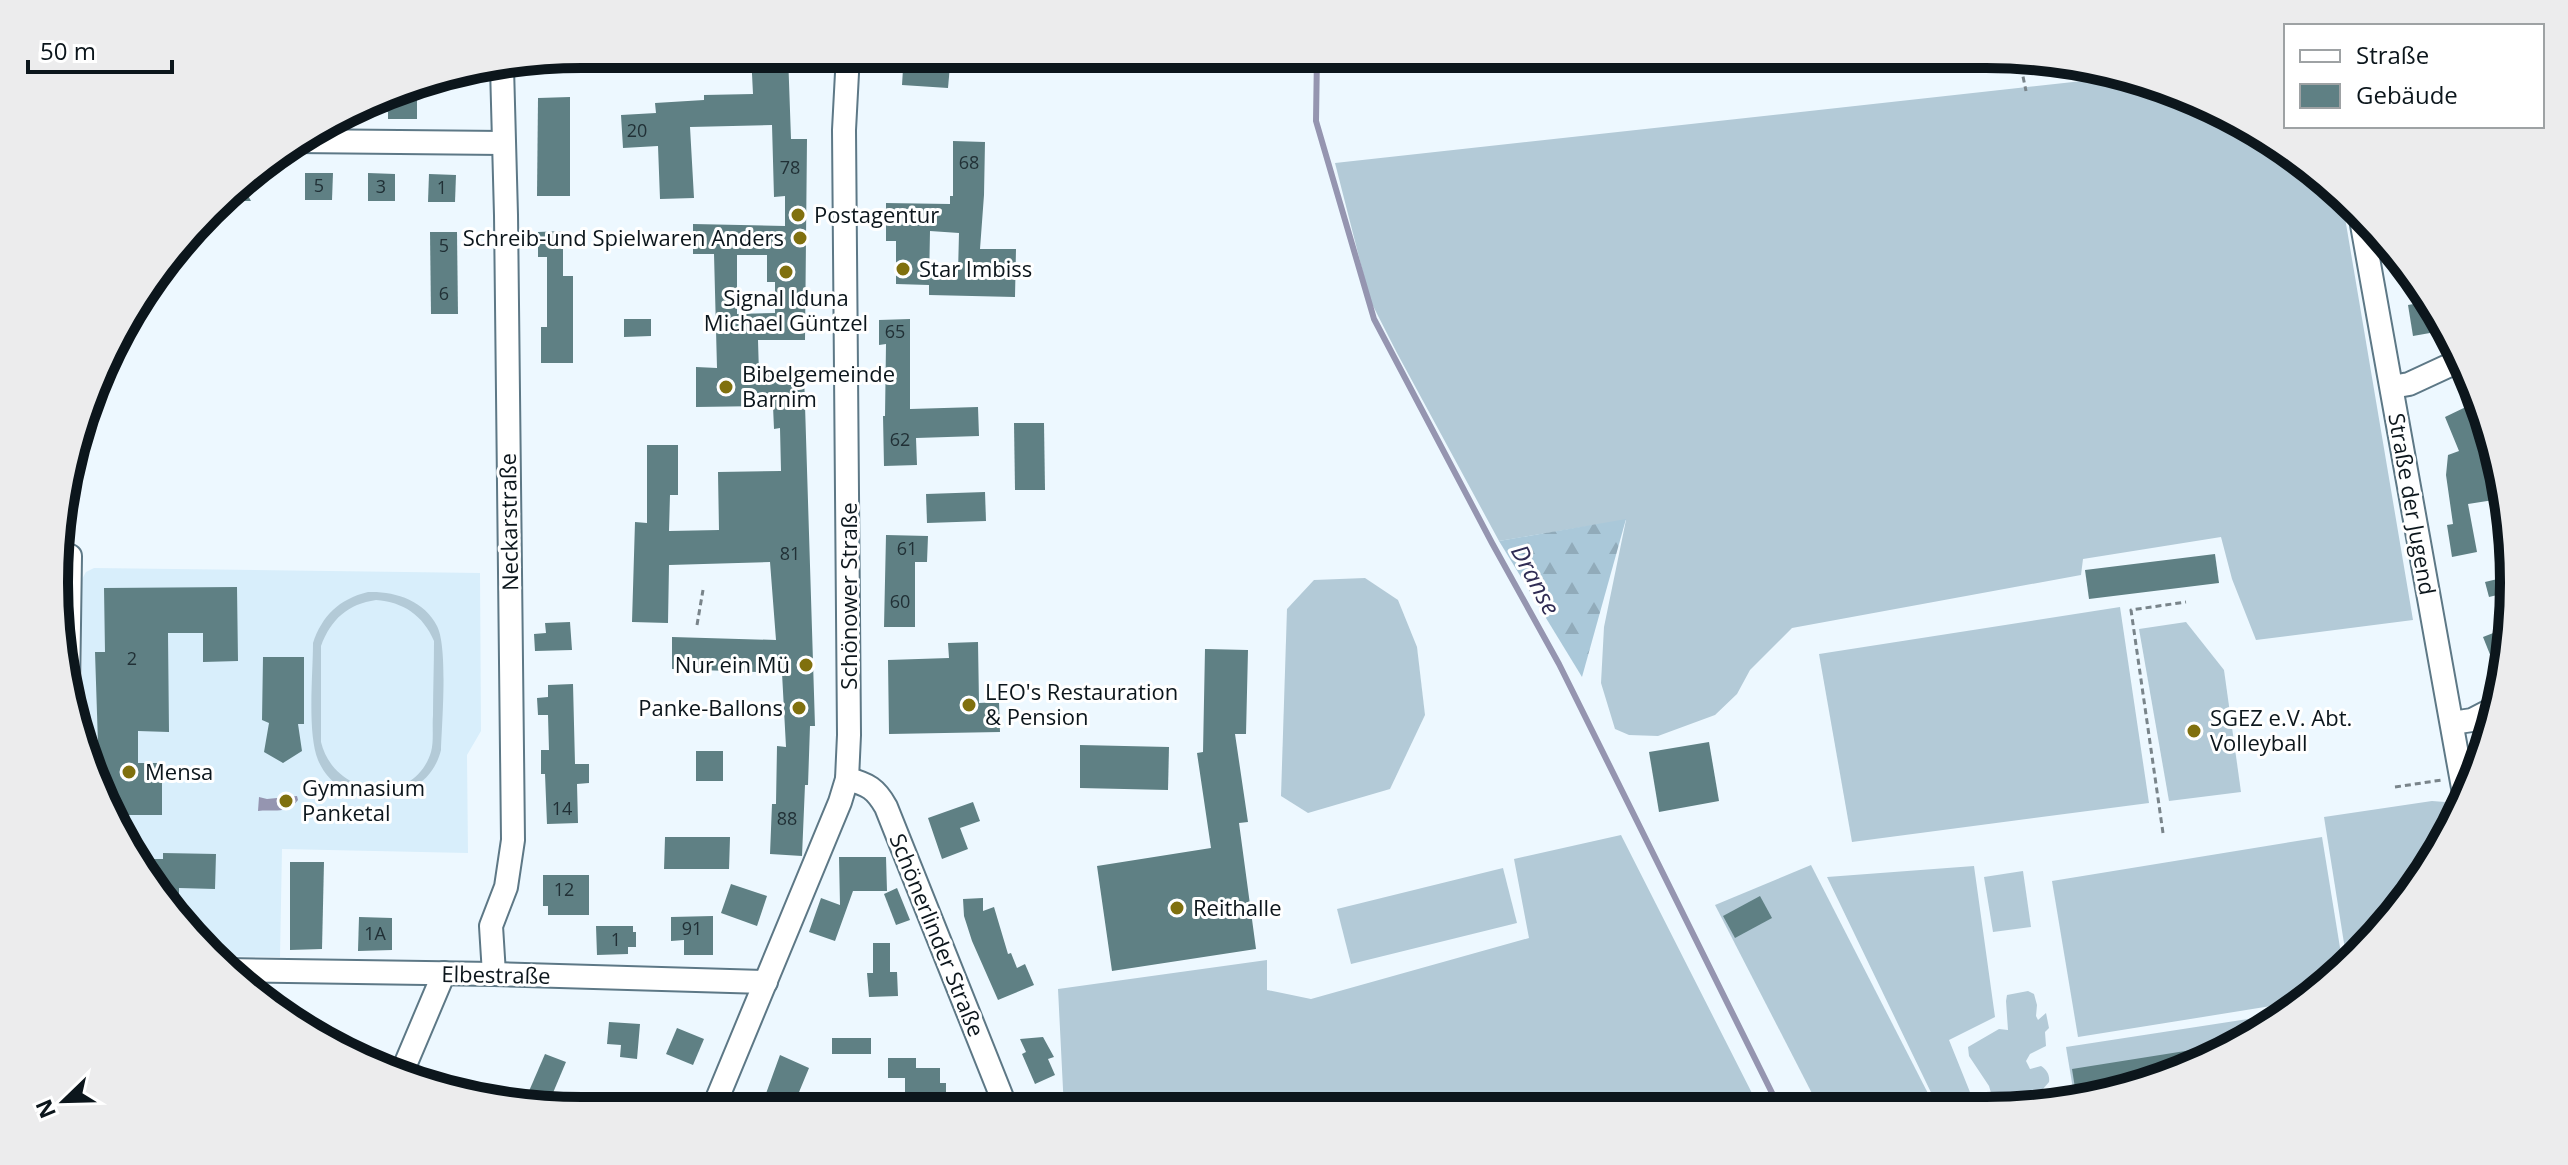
<svg xmlns="http://www.w3.org/2000/svg" width="2568" height="1165" font-family="'Open Sans',sans-serif">
<defs>
<pattern id="forest-firs" width="22" height="20" patternUnits="userSpaceOnUse" patternTransform="scale(2)"><rect width="22" height="20" fill="#aac8d9"/><path d="M5 1l3.5 6h-7zM16 11l3.5 6h-7z" fill="#91abba"/></pattern>
</defs>
<rect width="100%" height="100%" fill="#edf8ff"/>
<polygon fill="#d8eefb" points="94,568 480,573 481,731 467,755 468,853 282,849 280,957 215,956 125,846 82,752 82,579 86,572"/>
<g fill="#b3cad7" fill-rule="evenodd">
<polygon points="2128,76 2187,94 2279,143 2341,194 2413,620 2256,640 2232,579 2221,537 2083,559 2081,575 1792,628 1750,670 1737,694 1715,715 1658,736 1629,735 1615,729 1601,683 1604,627 1626,520 1499,541 1397,353 1370,300 1335,163"/>
<polygon points="1365,578 1398,600 1417,647 1425,715 1390,789 1308,813 1281,796 1287,609 1314,580"/>
<path d="M 368,592 C 394,591 424,600 437,626 C 448,647 442,722 441,750 C 427,808 341,815 318,760 C 307,733 313,674 313,643 C 322,616 339,599 368,592 ZM 376,600 C 403,602 423,615 434,641 C 434,665 433,690 433,715 C 432,727 434,741 431,752 C 414,808 334,797 321,742 L 321,646 C 331,619 348,604 376,600 Z"/>
<polygon points="2120,607 2149,803 1852,842 1819,654"/>
<polygon points="2186,622 2224,670 2241,792 2169,801 2139,629"/>
<polygon points="2432,801 2445,802 2449,827 2405,904 2347,962 2324,817"/>
<polygon points="1621,835 1759,1107 1064,1109 1058,989 1267,960 1267,990 1311,999 1529,938 1514,859"/>
<polygon points="2322,837 2343,966 2309,1000 2078,1037 2052,881"/>
<polygon points="1811,865 1935,1107 1819,1107 1715,905"/>
<polygon points="1974,866 1995,1017 1949,1040 1976,1107 1938,1107 1827,877"/>
<polygon points="1503,868 1517,923 1351,964 1337,909"/>
<polygon points="2023,871 2031,927 1993,932 1984,877"/>
<path d="M 2028,991 L 2034,994 L 2037,1005 L 2036,1016 L 2038,1020 L 2046,1013 L 2049,1028 L 2045,1032 L 2046,1046 L 2030,1054 L 2026,1061 L 2030,1069 L 2041,1066 C 2047,1070 2050,1075 2049,1082 L 2037,1096 L 2034,1106 L 1995,1107 L 1989,1086 L 1969,1056 L 1968,1047 L 1999,1029 L 2008,1030 L 2006,1001 L 2007,995 Z"/>
<polygon points="2287,1013 2188,1071 2075,1101 2066,1047"/>
</g>
<polygon fill="url(#forest-firs)" points="1626,519 1582,677 1499,541"/>
<path fill="#9595b0" d="M 297,796 L 298,800 C 286,815 274,809 258,811 L 259,797 L 267,799 Z"/>
<g fill="none" stroke-linecap="round" stroke-linejoin="round">
<polyline stroke="#9595b0" stroke-width="6" points="1317,54 1316,121 1374,319 1492,543 1559,664 1779,1107"/>
</g>
<g fill="#5f8084" fill-rule="evenodd">
<polygon points="587,54 586,72 559,72 559,58"/>
<path d="M 751,54 L 788,54 L 791,139 L 807,139 L 805,340 L 758,340 L 759,374 L 804,373 L 815,726 L 810,726 L 808,785 L 805,785 L 802,856 L 770,854 L 772,804 L 776,804 L 777,746 L 786,747 L 782,673 L 672,669 L 672,637 L 776,640 L 770,562 L 669,565 L 668,623 L 632,622 L 635,522 L 647,523 L 647,445 L 678,445 L 678,495 L 670,495 L 669,531 L 719,530 L 718,472 L 781,471 L 780,428 L 774,429 L 773,406 L 696,407 L 696,367 L 717,368 L 714,254 L 693,254 L 693,224 L 785,226 L 785,196 L 774,197 L 772,125 L 690,127 L 694,198 L 660,199 L 658,146 L 623,148 L 621,115 L 656,113 L 655,103 L 704,100 L 704,95 L 753,94 ZM 737,255 L 767,255 L 767,282 L 775,282 L 775,313 L 737,314 Z"/>
<polygon points="904,54 951,54 948,88 902,85"/>
<polygon points="417,81 417,119 388,119 388,112 344,113"/>
<polygon points="570,97 570,196 537,196 538,98"/>
<polygon points="953,141 985,142 984,195 980,249 1016,249 1015,297 929,295 929,273 958,273 959,233 930,231 929,285 896,284 896,241 886,241 886,203 950,204 950,196 953,196"/>
<polygon points="305,173 333,173 332,200 305,200"/>
<polygon points="368,173 395,174 395,201 368,201"/>
<polygon points="429,174 456,175 455,202 428,202"/>
<polygon points="240,181 251,201 237,201 226,195"/>
<polygon points="563,231 563,276 573,276 573,363 541,363 541,327 547,327 547,257 538,257 538,232"/>
<polygon points="430,232 457,232 458,314 431,314"/>
<polygon points="2431,301 2447,330 2413,336 2408,305"/>
<polygon points="624,319 651,319 651,336 624,337"/>
<polygon points="910,319 910,409 978,407 979,436 916,438 917,465 884,466 883,416 885,416 886,344 879,345 879,320"/>
<polygon points="2472,404 2495,465 2500,499 2468,504 2477,552 2452,557 2447,525 2453,524 2446,475 2448,455 2459,451 2445,417"/>
<polygon points="1014,423 1044,423 1045,490 1015,490"/>
<polygon points="985,492 986,521 927,523 926,494"/>
<polygon points="886,535 928,536 927,562 915,562 915,627 884,627"/>
<polygon points="2215,554 2219,583 2089,599 2085,570"/>
<polygon points="2506,577 2510,592 2489,597 2485,582"/>
<polygon points="237,587 238,661 203,662 203,633 168,633 169,732 138,731 138,763 162,763 162,815 110,815 95,780 95,744 98,744 95,652 105,652 104,588"/>
<polygon points="570,622 572,650 535,651 534,634 546,633 545,623"/>
<polygon points="2501,630 2508,645 2503,687 2483,637"/>
<polygon points="978,642 979,703 999,702 1000,732 889,734 888,660 949,658 948,643"/>
<polygon points="1205,649 1248,650 1246,734 1235,734 1248,822 1239,823 1256,949 1112,971 1097,866 1211,848 1197,753 1203,752"/>
<polygon points="263,657 304,657 304,724 298,724 302,751 283,763 264,752 269,723 262,720"/>
<polygon points="573,684 575,764 589,764 589,783 577,784 578,823 547,824 545,774 541,774 541,750 549,750 548,715 538,715 537,698 548,697 548,685"/>
<polygon points="1709,742 1719,801 1659,812 1649,752"/>
<polygon points="1080,745 1169,747 1168,790 1080,788"/>
<rect x="696" y="751" width="27" height="30"/>
<polygon points="973,802 980,821 960,828 968,849 942,859 928,818"/>
<polygon points="665,837 730,837 729,869 664,869"/>
<polygon points="163,853 216,854 215,889 179,888 179,912 135,859 163,859"/>
<polygon points="839,857 886,857 887,891 853,891 835,941 809,932 821,898 840,905"/>
<polygon points="290,862 324,862 322,949 290,950"/>
<polygon points="543,875 589,875 589,915 548,915 548,906 543,906"/>
<polygon points="731,884 767,896 757,926 721,913"/>
<polygon points="897,888 910,920 896,925 884,894"/>
<polygon points="1760,896 1772,918 1735,938 1723,916"/>
<polygon points="983,898 983,911 994,907 1008,954 1011,953 1017,968 1025,964 1034,985 998,1000 972,941 964,916 963,899"/>
<polygon points="713,916 713,955 684,955 684,940 671,941 671,917"/>
<polygon points="359,917 392,918 392,950 358,951"/>
<polygon points="596,926 633,926 633,932 636,932 636,947 628,947 628,954 597,955"/>
<polygon points="873,943 890,943 890,972 897,972 898,996 869,997 867,973 873,973"/>
<polygon points="609,1022 640,1024 637,1059 620,1057 621,1045 607,1044"/>
<polygon points="677,1028 704,1039 693,1065 666,1054"/>
<polygon points="1043,1037 1054,1057 1048,1059 1055,1075 1035,1084 1022,1054 1026,1052 1020,1039"/>
<rect x="832" y="1038" width="39" height="16"/>
<polygon points="2204,1048 2206,1061 2188,1071 2077,1101 2072,1069"/>
<polygon points="545,1054 566,1062 547,1107 523,1105"/>
<polygon points="780,1055 809,1068 797,1097 786,1092 784,1110 760,1110"/>
<polygon points="888,1058 916,1058 916,1068 940,1068 940,1083 946,1083 946,1105 927,1106 927,1102 905,1102 905,1078 888,1078"/>
</g>
<g fill="none" stroke-linecap="round" stroke-linejoin="round">
<g stroke="#5d7886" stroke-width="26">
<g id="minor">
<polyline points="295,141 503,143"/>
<polyline points="2359,208 2465,799"/>
<polyline points="2392,387 2409,384 2463,359"/>
<polyline points="62,556 70,556 68,693"/>
<polyline points="2452,723 2472,720 2497,707"/>
<path d="M 847,779 C 868,784 876,789 886,807 L 1007,1110"/>
<polyline points="226,970 494,974 766,982"/>
<polyline points="494,974 491,926 506,887 513,840 506,215 502,67"/>
<polyline points="400,1077 444,973"/>
<polyline points="712,1111 840,802 847,779 849,735 844,130 848,54"/>
</g>
</g>
<g stroke="#79848a" stroke-width="3" stroke-dasharray="6 4" stroke-linecap="butt">
<polyline points="2019,57 2026,91"/>
<polyline points="697,625 703,590"/>
<polyline points="2395,787 2442,780"/>
<polyline points="2163,833 2131,610 2186,602"/>
</g>
<use href="#minor" stroke="#fff" stroke-width="22"/>
</g>
<g fill="#80700e" stroke="#fff" stroke-width="3">
<circle cx="798" cy="215" r="8"/>
<circle cx="800" cy="238" r="8"/>
<circle cx="903" cy="269" r="8"/>
<circle cx="786" cy="272" r="8"/>
<circle cx="726" cy="387" r="8"/>
<circle cx="806" cy="665" r="8"/>
<circle cx="969" cy="705" r="8"/>
<circle cx="799" cy="708" r="8"/>
<circle cx="2194" cy="731" r="8"/>
<circle cx="129" cy="772" r="8"/>
<circle cx="286" cy="801" r="8"/>
<circle cx="1177" cy="908" r="8"/>
</g>
<g text-anchor="middle" stroke-width="6" stroke-linejoin="round" paint-order="stroke">
<g font-size="18" fill="#213036">
<text x="637" y="137">20</text>
<text x="969" y="169">68</text>
<text x="790" y="174">78</text>
<text x="319" y="192">5</text>
<text x="381" y="193">3</text>
<text x="442" y="194">1</text>
<text x="444" y="252">5</text>
<text x="444" y="300">6</text>
<text x="895" y="338">65</text>
<text x="900" y="446">62</text>
<text x="907" y="555">61</text>
<text x="790" y="560">81</text>
<text x="900" y="608">60</text>
<text x="132" y="665">2</text>
<text x="562" y="815">14</text>
<text x="787" y="825">88</text>
<text x="564" y="896">12</text>
<text x="692" y="935">91</text>
<text x="375" y="940">1A</text>
<text x="616" y="946">1</text>
</g>
<g font-size="22" fill="#0c161c" stroke="#fff" text-anchor="start">
<text x="814" y="223">Postagentur</text>
<text x="784" y="246" text-anchor="end">Schreib-und Spielwaren Anders</text>
<text x="919" y="277">Star Imbiss</text>
<text x="786" y="306" text-anchor="middle">Signal Iduna<tspan x="786" dy="25">Michael Güntzel</tspan></text>
<text x="742" y="382">Bibelgemeinde<tspan x="742" dy="25">Barnim</tspan></text>
<text x="790" y="673" text-anchor="end">Nur ein Mü</text>
<text x="985" y="700">LEO's Restauration<tspan x="985" dy="25">&amp; Pension</tspan></text>
<text x="783" y="716" text-anchor="end">Panke-Ballons</text>
<text x="2210" y="726">SGEZ e.V. Abt.<tspan x="2210" dy="25">Volleyball</tspan></text>
<text x="145" y="780">Mensa</text>
<text x="302" y="796">Gymnasium<tspan x="302" dy="25">Panketal</tspan></text>
<text x="1193" y="916">Reithalle</text>
</g>
<g font-size="22" fill="#0c161c" stroke="#fff">
<text transform="translate(2412 504) rotate(80)" y="8">Straße der Jugend</text>
<text transform="translate(509 522) rotate(-91)" y="8">Neckarstraße</text>
<text transform="translate(849 596) rotate(-90)" y="8">Schönower Straße</text>
<text transform="translate(937 935) rotate(68)" y="8">Schönerlinder Straße</text>
<text transform="translate(496 975) rotate(1)" y="8">Elbestraße</text>
</g>
<g font-size="24" font-style="italic" fill="#302c54" stroke="#fff">
<text transform="translate(1535 580) rotate(62)" y="8">Dranse</text>
</g>
</g>
<path d="M0 0H2568V1165H0ZM582 68H1986A514 514 0 0 1 2500 582V583A514 514 0 0 1 1986 1097H582A514 514 0 0 1 68 583V582A514 514 0 0 1 582 68Z" fill="#ececed" fill-rule="evenodd"/>
<path fill="none" stroke="#0c161c" stroke-width="10" d="M582 68H1986A514 514 0 0 1 2500 582V583A514 514 0 0 1 1986 1097H582A514 514 0 0 1 68 583V582A514 514 0 0 1 582 68Z"/>
<rect x="2284" y="24" width="260" height="104" fill="#ffffff" stroke="#9ea2a4" stroke-width="2"/>
<rect x="2300" y="50" width="40" height="12" fill="#ffffff" stroke="#9ea2a4" stroke-width="2"/>
<text x="2356" y="64" font-size="24" fill="#0c161c">Straße</text>
<rect x="2300" y="84" width="40" height="24" fill="#5f8084" stroke="#9ea2a4" stroke-width="2"/>
<text x="2356" y="104" font-size="24" fill="#0c161c">Gebäude</text>
<g transform="translate(64 1101) rotate(247)" stroke="#ffffff" stroke-width="6" paint-order="stroke">
<path d="M0-6L14 30L0 20L-14 30Z" fill="#0c161c"/>
<text y="-12" font-size="22" font-weight="bold" text-anchor="middle" fill="#0c161c">N</text>
</g>
<path d="M28 60v12h144v-12" fill="none" stroke="#0c161c" stroke-width="4"/>
<text x="40" y="60" font-size="24" fill="#0c161c" stroke="#ffffff" stroke-width="6" paint-order="stroke">50 m</text>
</svg>
